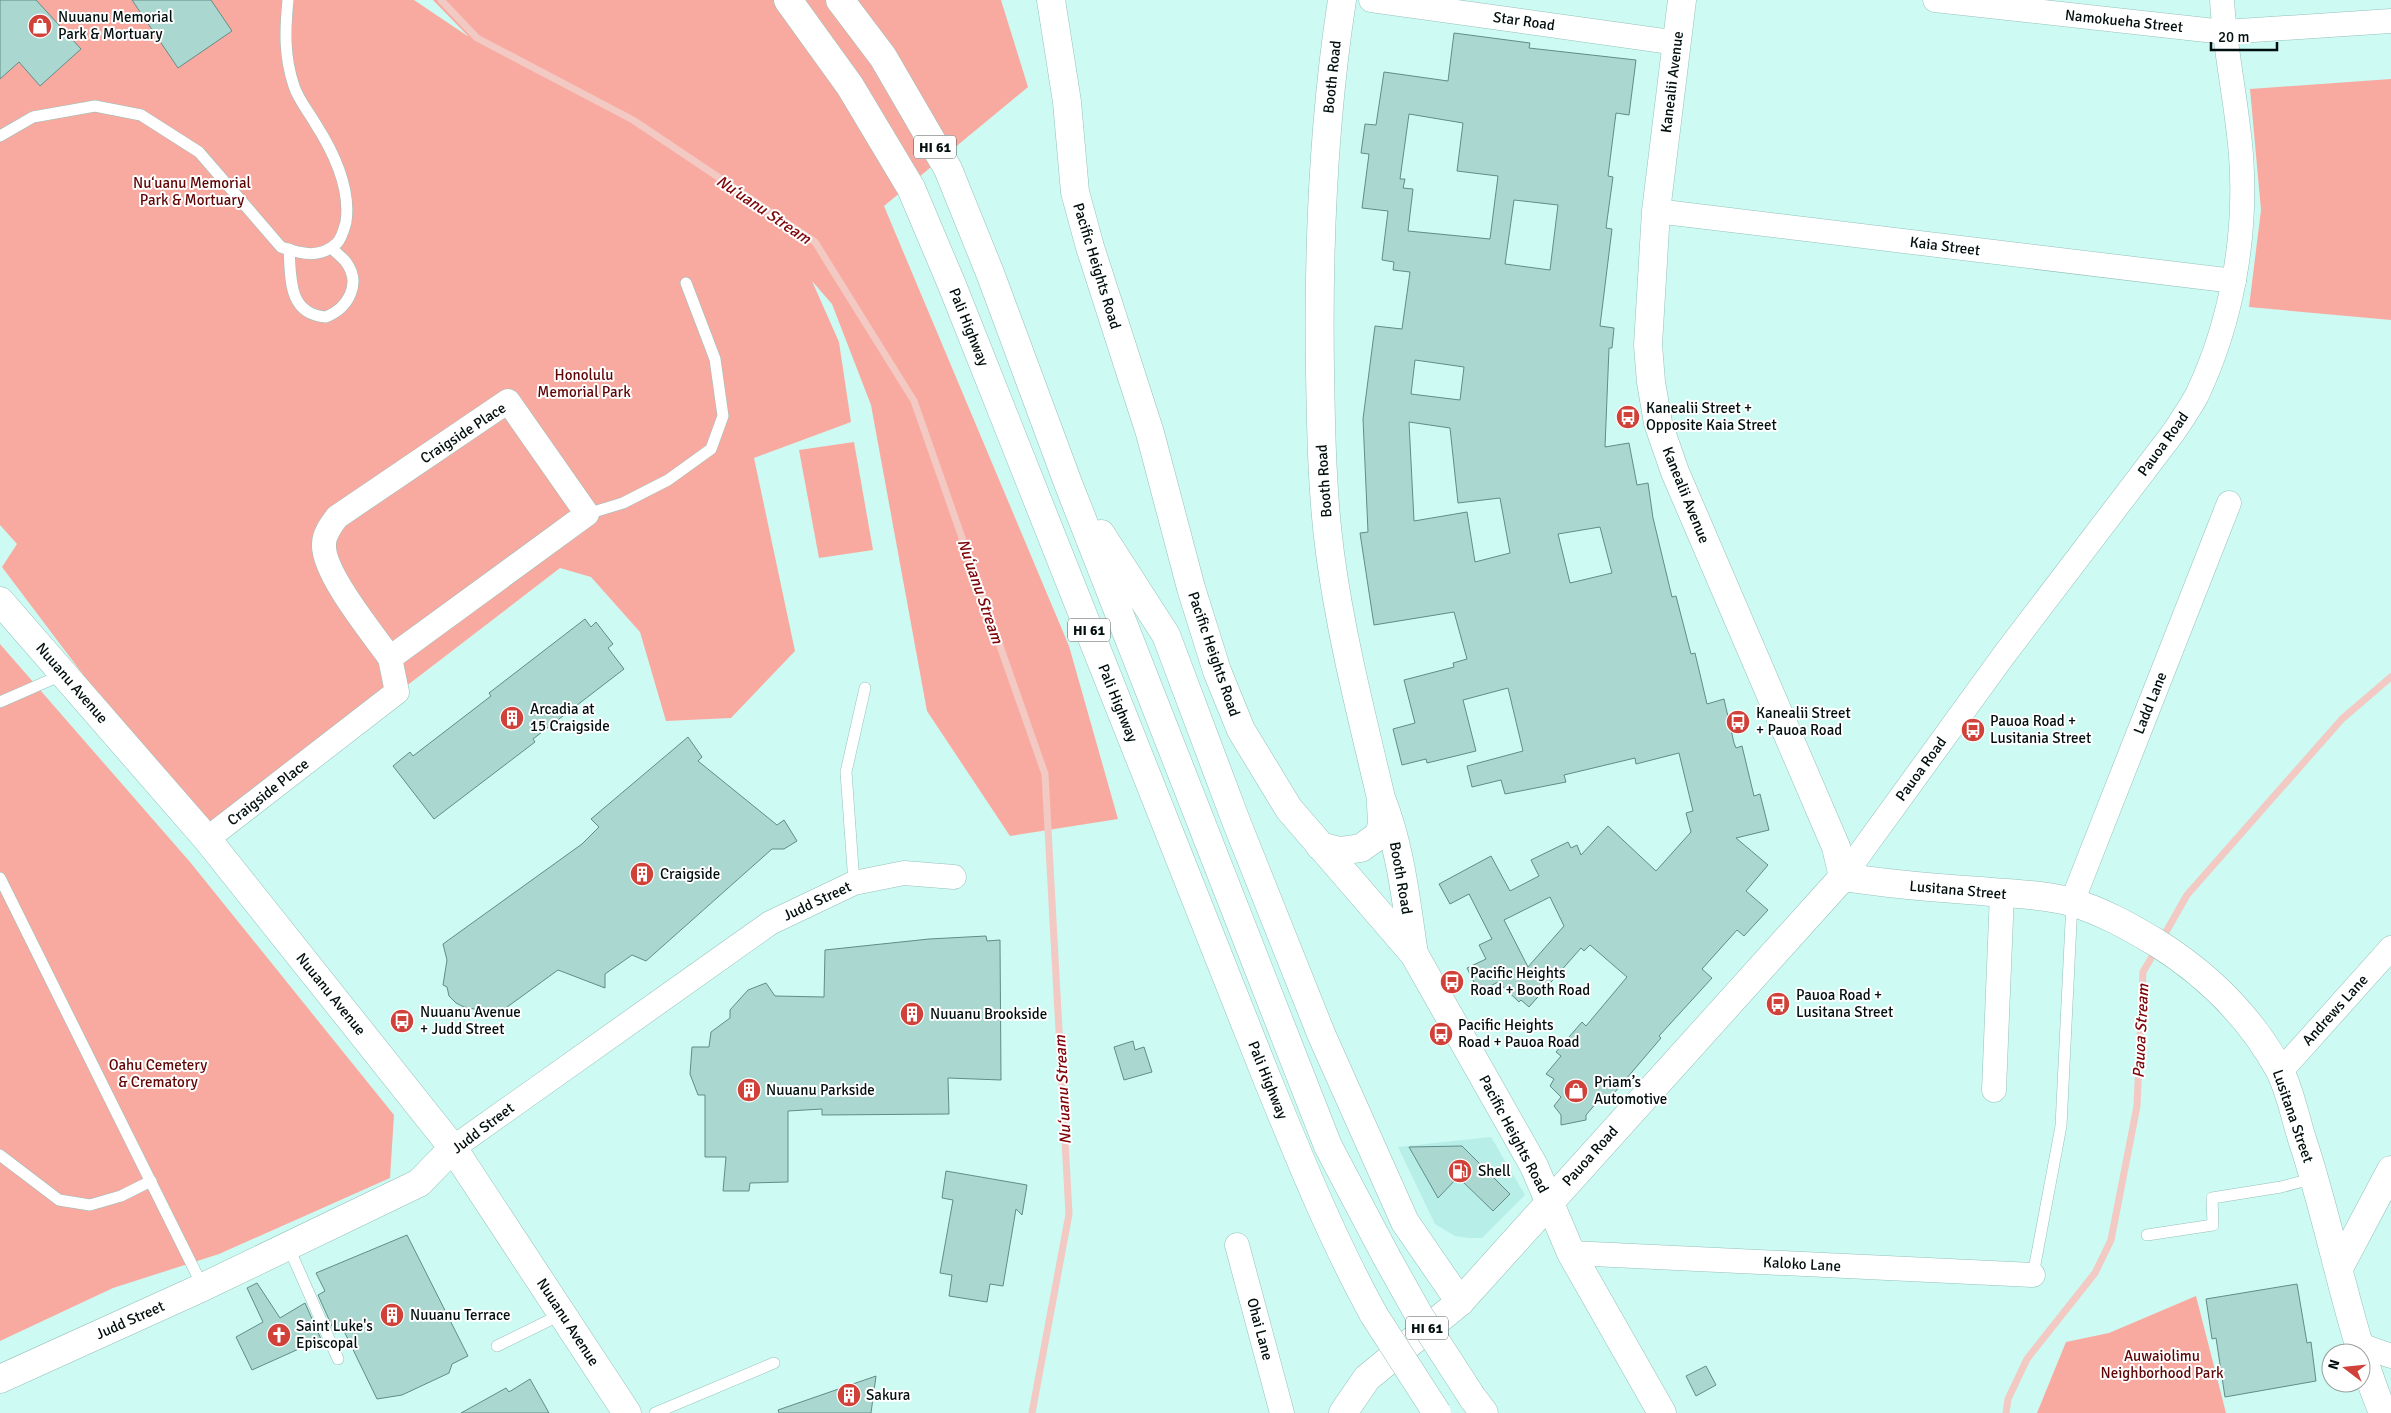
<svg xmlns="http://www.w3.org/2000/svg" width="2391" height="1413" font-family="Signika,sans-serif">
<rect width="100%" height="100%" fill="#cdfaf3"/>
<polygon fill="#b7eee7" points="1491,1137 1525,1195 1482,1238 1469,1238 1455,1236 1435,1224 1398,1147"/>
<g fill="#f9aaa0">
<polygon points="0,0 414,0 469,37 433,0 1001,0 1028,87 884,206 1069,646 1118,819 1010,836 927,711 871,405 832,304 812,281 839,342 851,422 754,458 795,651 731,718 666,721 640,632 591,577 560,568 207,839 2,567 17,544 0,525"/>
<polygon points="2391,79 2391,320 2249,307 2261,210 2250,89"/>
<polygon points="854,442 873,550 819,558 799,450"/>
<polygon points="0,644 190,862 394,1115 390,1178 219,1254 113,1288 0,1341"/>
<polygon points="2196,1296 2226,1413 2037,1413 2066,1342 2109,1333"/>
</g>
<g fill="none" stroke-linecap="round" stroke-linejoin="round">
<g stroke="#f2c9c3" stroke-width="7">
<polyline points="441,0 477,38 633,120 815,242 914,401 1045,774 1069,1214 1032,1413"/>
<polyline points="2162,939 2187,895 2342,719 2391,677"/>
<polyline points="2006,1413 2008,1399 2027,1359 2095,1273 2111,1240 2137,1106 2143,972 2157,948"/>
</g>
</g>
<g fill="#aad7d0" stroke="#628d87" fill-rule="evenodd">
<polygon points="0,0 36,0 81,49 40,86 19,62 0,79"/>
<polygon points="132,0 211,0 232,31 178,68"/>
<path d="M 1454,33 L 1530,43 L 1529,48 L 1636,60 L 1629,115 L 1616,113 L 1608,176 L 1613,177 L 1606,228 L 1612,229 L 1600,326 L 1614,328 L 1612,348 L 1609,348 L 1605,447 L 1629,443 L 1637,485 L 1648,483 L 1653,518 L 1672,597 L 1676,596 L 1691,654 L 1695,653 L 1707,704 L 1724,699 L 1734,743 L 1736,748 L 1742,746 L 1754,796 L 1760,794 L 1769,830 L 1736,838 L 1768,865 L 1746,891 L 1768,910 L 1744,936 L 1737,930 L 1702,969 L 1712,978 L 1659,1036 L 1661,1038 L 1609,1099 L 1604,1094 L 1586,1115 L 1586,1120 L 1561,1125 L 1561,1115 L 1554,1106 L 1561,1097 L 1550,1086 L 1554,1079 L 1546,1074 L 1561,1056 L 1556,1052 L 1582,1022 L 1586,1026 L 1627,977 L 1590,945 L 1584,951 L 1581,948 L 1529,1007 L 1521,1000 L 1519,1002 L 1498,982 L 1479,992 L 1467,968 L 1486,959 L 1479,945 L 1492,939 L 1469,894 L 1450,904 L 1439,884 L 1491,856 L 1510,891 L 1539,876 L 1531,860 L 1568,842 L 1571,848 L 1577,845 L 1581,855 L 1608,826 L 1656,871 L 1691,832 L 1686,813 L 1693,811 L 1679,753 L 1636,764 L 1635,758 L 1564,775 L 1566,782 L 1505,794 L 1501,780 L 1472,787 L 1467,766 L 1523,751 L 1508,688 L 1463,700 L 1476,751 L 1427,763 L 1426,759 L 1402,765 L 1393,729 L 1415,723 L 1404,680 L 1454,667 L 1453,663 L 1467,659 L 1454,612 L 1374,625 L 1360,533 L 1368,532 L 1363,419 L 1375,326 L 1402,329 L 1410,272 L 1393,270 L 1394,262 L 1382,260 L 1388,211 L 1362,208 L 1369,154 L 1361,153 L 1365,124 L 1376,125 L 1384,72 L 1448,81 ZM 1409,114 L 1463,123 L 1457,171 L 1498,176 L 1490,239 L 1408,231 L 1413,189 L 1403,188 L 1405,179 L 1400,179 ZM 1514,200 L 1558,205 L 1550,270 L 1505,264 ZM 1415,360 L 1464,367 L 1460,400 L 1411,394 ZM 1409,422 L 1450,428 L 1458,503 L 1500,498 L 1510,553 L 1475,562 L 1467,512 L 1414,521 ZM 1600,527 L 1612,573 L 1570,583 L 1558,534 ZM 1550,897 L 1564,926 L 1528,967 L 1504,920 Z"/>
<polygon points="585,619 591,627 596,622 613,644 608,648 624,669 533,739 535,742 434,819 393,766 410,752 413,756 491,696 489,693"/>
<polygon points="688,737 702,757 698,761 777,825 784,820 797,841 784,849 772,849 646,961 632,955 605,974 605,988 558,970 503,1010 498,1009 494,1013 464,1007 456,1003 449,996 447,987 443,985 447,960 443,944 582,844 599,827 591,819"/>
<polygon points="986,936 987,941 1000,940 1001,1080 948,1078 949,1114 822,1115 822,1109 788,1111 788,1182 750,1183 749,1191 723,1191 726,1157 705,1157 705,1095 698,1095 690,1074 692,1047 709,1047 711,1032 730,1018 730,1010 748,990 766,983 775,996 824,997 825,950 929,939"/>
<polygon points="1133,1041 1135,1050 1144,1047 1152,1072 1124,1080 1114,1047"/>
<polygon points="1462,1146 1510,1194 1493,1211 1458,1177 1438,1198 1409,1147"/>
<polygon points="946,1171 1027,1185 1022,1215 1016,1209 1003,1286 990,1284 987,1302 949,1296 952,1275 940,1273 953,1200 942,1198"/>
<polygon points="407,1235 468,1356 452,1364 449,1373 402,1395 377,1399 343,1329 335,1333 318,1295 325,1291 316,1273"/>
<polygon points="257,1283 280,1318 305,1303 321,1339 252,1370 236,1337 263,1322 247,1288"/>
<polygon points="2297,1284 2307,1343 2311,1342 2316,1381 2225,1397 2216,1338 2212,1339 2206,1299"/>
<polygon points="1706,1366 1716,1385 1696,1396 1686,1376"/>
<polygon points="876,1376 871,1413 779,1413 778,1410"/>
<polygon points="530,1379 549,1413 461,1413 506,1388 509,1392"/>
</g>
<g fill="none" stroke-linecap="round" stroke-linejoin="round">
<g stroke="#95c1bb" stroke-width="12">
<g id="service">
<path d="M 0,136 L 33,117 L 95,106 L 141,115 L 199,152 L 281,247 C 301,254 320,259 337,243 C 342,238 344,229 346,222 C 351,188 333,151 315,123 C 308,111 298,99 294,86 C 284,57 285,30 288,0"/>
<path d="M 289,249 C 291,279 288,314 326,317 C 348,308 362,284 346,262 C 342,257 336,253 332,248"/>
<polyline points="587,514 623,503 668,480 711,449 723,416 715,359 686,283"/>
<polyline points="0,702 64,674"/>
<polyline points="0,878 203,1287"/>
<polyline points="854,883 846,772 865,688"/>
<polyline points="0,1155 59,1200 90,1205 121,1196 151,1181"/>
<polyline points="2147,1235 2213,1225 2212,1198 2281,1187 2315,1178"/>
<polyline points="288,1246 338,1359"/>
<polyline points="2033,1275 2061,1126 2072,902"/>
<polyline points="497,1346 562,1314"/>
<polyline points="655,1413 774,1363"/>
</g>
</g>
<g stroke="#95c1bb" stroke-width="25">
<g id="minor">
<polyline points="1371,0 1678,43"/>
<polyline points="1935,0 2224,32 2391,21"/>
<polyline points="1656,211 2234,281"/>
<path d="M 508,401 L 587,514 L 390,658 C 373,634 322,572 324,544 C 324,534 331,525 337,517 Z"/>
<polyline points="207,839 397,692 390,658"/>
<path d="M 1843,877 L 2004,655 L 2173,433 C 2181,421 2190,408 2197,395 C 2232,321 2247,236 2241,155 C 2237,103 2225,52 2222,0"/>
<polyline points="2072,902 2229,503"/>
<polyline points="2280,1072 2391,948"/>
<polyline points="1994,1090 2002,893"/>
<polyline points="453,1148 770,923 854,883 904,873 954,877"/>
<polyline points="1237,1245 1282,1413"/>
<polyline points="1571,1253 2033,1275"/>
<polyline points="2360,1345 2391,1356"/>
</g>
</g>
<g stroke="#95c1bb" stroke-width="29">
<g id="tertiary">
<polyline points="1051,0 1067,102 1075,192 1090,247 1150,433 1191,588 1217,671 1241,730 1289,809 1414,954 1534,1166 1549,1201"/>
<path d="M 1342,0 C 1323,123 1318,247 1320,371 C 1321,432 1322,493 1330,553 C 1341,636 1362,717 1381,798 C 1401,848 1406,902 1414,954"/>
<polyline points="1682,0 1656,211 1648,345 1651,382 1658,423 1675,472 1836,847 1843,877"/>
<polyline points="1320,846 1340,851 1361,848 1379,835 1382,824 1381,804"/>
<polyline points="2339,1268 2391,1170"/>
<polyline points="0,1379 203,1287 419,1183 453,1148"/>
</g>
</g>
<g stroke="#95c1bb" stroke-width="29">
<g id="secondary">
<polyline points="0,601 207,839 453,1148 627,1413"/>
<polyline points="1549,1201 1571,1253 1662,1413"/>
<path d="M 1343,1413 L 1367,1378 L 1460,1302 L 1843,877 C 1889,884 1935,888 1981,891 C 2011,894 2043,894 2071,902 C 2102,911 2130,927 2157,943 C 2208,975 2250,1017 2279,1069 C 2290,1090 2295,1117 2302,1139 C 2332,1229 2347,1325 2383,1413"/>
</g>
</g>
<g stroke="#95c1bb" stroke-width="29">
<g id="trunk">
<path d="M 788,0 L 850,86 L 911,188 L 952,285 L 1266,1076 C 1299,1157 1332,1239 1374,1315"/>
<polyline points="840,0 883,57 948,169 990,273 1068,483 1328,1146 1386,1256"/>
<polyline points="1101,534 1166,635 1236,821 1322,1036 1405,1222 1460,1302"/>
<polyline points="1472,1397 1484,1413"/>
<polyline points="1345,1413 1347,1407"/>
</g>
</g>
<use href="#service" stroke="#fff" stroke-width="11"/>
<use href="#minor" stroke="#fff" stroke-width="24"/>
<use href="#tertiary" stroke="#fff" stroke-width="28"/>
<use href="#secondary" stroke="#fff" stroke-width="28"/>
<use href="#trunk" stroke="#fff" stroke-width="28"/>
<g stroke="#95c1bb" stroke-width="29" stroke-linecap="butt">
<g id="trunk-bridge">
<polyline points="1386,1256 1419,1315 1472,1397"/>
<polyline points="1374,1315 1437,1413"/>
</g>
</g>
<use href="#trunk-bridge" stroke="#fff" stroke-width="28"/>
</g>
<defs>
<g id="shop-disc" transform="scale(1.25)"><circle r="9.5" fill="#d04239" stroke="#fff"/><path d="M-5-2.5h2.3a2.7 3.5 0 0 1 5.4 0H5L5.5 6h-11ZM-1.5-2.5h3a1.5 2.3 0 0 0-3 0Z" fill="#fff"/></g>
<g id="bus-disc" transform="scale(1.25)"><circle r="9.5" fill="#d04239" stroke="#fff"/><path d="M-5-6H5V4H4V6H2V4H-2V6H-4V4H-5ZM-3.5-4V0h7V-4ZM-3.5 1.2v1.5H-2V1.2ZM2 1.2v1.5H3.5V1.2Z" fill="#fff"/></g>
<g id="building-disc" transform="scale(1.25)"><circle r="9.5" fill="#d04239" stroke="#fff"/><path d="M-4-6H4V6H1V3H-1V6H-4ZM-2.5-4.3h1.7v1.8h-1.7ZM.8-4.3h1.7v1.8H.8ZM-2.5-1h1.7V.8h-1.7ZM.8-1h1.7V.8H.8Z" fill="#fff"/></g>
<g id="fuel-disc" transform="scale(1.25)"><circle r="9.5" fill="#d04239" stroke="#fff"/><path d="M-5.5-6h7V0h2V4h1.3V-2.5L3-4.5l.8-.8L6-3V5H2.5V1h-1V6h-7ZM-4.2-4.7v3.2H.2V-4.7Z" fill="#fff"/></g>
<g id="church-disc" transform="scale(1.25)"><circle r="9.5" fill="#d04239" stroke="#fff"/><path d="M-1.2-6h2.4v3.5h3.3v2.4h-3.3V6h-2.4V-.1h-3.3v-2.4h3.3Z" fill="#fff"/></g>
</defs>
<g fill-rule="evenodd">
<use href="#shop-disc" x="40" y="26"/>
<use href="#bus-disc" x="1628" y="417"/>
<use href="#building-disc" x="512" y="718"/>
<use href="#bus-disc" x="1738" y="722"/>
<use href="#bus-disc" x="1973" y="730"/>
<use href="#building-disc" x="642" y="874"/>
<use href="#bus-disc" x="1452" y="982"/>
<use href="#bus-disc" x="1778" y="1004"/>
<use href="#building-disc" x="912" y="1014"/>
<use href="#bus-disc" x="402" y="1021"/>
<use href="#bus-disc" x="1441" y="1034"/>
<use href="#building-disc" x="749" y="1090"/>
<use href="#shop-disc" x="1576" y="1091"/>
<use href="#fuel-disc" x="1460" y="1171"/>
<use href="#building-disc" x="392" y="1315"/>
<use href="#church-disc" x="279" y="1335"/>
<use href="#building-disc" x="849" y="1395"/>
</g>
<g text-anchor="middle" stroke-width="4" stroke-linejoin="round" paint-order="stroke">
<g fill="#fff" stroke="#4e5756" stroke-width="1">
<rect x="914" y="135.5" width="42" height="23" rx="4"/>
<rect x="1068" y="618.5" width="42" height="23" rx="4"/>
<rect x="1406" y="1316.5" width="42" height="23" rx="4"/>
</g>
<g font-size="14" font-weight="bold" fill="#020f0e">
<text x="935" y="152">HI 61</text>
<text x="1089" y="635">HI 61</text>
<text x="1427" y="1333">HI 61</text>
</g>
<g font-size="15" fill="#020f0e" stroke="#fff" text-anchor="start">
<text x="58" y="22">Nuuanu Memorial<tspan x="58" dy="17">Park &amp; Mortuary</tspan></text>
<text x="1646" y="413">Kanealii Street +<tspan x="1646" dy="17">Opposite Kaia Street</tspan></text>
<text x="530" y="714">Arcadia at<tspan x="530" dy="17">15 Craigside</tspan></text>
<text x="1756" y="718">Kanealii Street<tspan x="1756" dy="17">+ Pauoa Road</tspan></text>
<text x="1990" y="726">Pauoa Road +<tspan x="1990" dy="17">Lusitania Street</tspan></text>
<text x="660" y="879">Craigside</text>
<text x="1470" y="978">Pacific Heights<tspan x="1470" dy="17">Road + Booth Road</tspan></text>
<text x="1796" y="1000">Pauoa Road +<tspan x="1796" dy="17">Lusitana Street</tspan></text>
<text x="420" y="1017">Nuuanu Avenue<tspan x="420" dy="17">+ Judd Street</tspan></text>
<text x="930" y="1019">Nuuanu Brookside</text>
<text x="1458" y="1030">Pacific Heights<tspan x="1458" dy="17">Road + Pauoa Road</tspan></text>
<text x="1594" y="1087">Priam’s<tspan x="1594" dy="17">Automotive</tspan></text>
<text x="766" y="1095">Nuuanu Parkside</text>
<text x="1478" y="1176">Shell</text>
<text x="410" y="1320">Nuuanu Terrace</text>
<text x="296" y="1331">Saint Luke's<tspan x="296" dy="17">Episcopal</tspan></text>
<text x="866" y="1400">Sakura</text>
</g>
<g font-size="15" fill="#020f0e" stroke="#fff">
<text transform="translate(1524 21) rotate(8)" y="5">Star Road</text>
<text transform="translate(2124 21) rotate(6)" y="5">Namokueha Street</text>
<text transform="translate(1332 77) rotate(-84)" y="5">Booth Road</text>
<text transform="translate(1672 82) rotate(-83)" y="5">Kanealii Avenue</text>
<text transform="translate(1945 246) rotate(7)" y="5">Kaia Street</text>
<text transform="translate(1097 266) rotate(73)" y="5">Pacific Heights Road</text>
<text transform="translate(969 327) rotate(68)" y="5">Pali Highway</text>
<text transform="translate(463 433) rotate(-33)" y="5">Craigside Place</text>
<text transform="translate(2163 444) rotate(-54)" y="5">Pauoa Road</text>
<text transform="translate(1324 481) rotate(-94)" y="5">Booth Road</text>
<text transform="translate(1686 495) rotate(68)" y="5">Kanealii Avenue</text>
<text transform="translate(1214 654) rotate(71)" y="5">Pacific Heights Road</text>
<text transform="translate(72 683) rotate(49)" y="5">Nuuanu Avenue</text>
<text transform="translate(1118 703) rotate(68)" y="5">Pali Highway</text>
<text transform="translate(2150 703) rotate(-68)" y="5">Ladd Lane</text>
<text transform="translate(1921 769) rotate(-54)" y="5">Pauoa Road</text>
<text transform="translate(268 792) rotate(-38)" y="5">Craigside Place</text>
<text transform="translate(1401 878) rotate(80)" y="5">Booth Road</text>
<text transform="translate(1958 890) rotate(5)" y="5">Lusitana Street</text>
<text transform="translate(817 901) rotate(-25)" y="5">Judd Street</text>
<text transform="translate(331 994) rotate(51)" y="5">Nuuanu Avenue</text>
<text transform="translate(2335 1010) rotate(-48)" y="5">Andrews Lane</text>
<text transform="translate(1268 1080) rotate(68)" y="5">Pali Highway</text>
<text transform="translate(2293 1116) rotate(71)" y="5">Lusitana Street</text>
<text transform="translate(483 1128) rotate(-37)" y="5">Judd Street</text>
<text transform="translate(1514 1134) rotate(62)" y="5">Pacific Heights Road</text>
<text transform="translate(1590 1156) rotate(-48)" y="5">Pauoa Road</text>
<text transform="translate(1802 1264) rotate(3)" y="5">Kaloko Lane</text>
<text transform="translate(130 1320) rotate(-24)" y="5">Judd Street</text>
<text transform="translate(568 1322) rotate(57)" y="5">Nuuanu Avenue</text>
<text transform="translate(1260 1329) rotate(75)" y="5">Ohai Lane</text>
</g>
<g font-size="15" fill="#5f0506" stroke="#fff">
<text x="192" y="188">Nuʻuanu Memorial<tspan x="192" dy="17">Park &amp; Mortuary</tspan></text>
<text x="584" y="380">Honolulu<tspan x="584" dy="17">Memorial Park</tspan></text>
<text x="158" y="1070">Oahu Cemetery<tspan x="158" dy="17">&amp; Crematory</tspan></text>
<text x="2162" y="1361">Auwaiolimu<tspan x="2162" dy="17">Neighborhood Park</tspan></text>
</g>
<g font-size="16" font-style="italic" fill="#7e0408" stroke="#fff">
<text transform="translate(764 209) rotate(34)" y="6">Nuʻuanu Stream</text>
<text transform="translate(981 591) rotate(71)" y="6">Nuʻuanu Stream</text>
<text transform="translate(2140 1031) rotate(-87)" y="6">Pauoa Stream</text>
<text transform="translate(1062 1090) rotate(-93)" y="6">Nuʻuanu Stream</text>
</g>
</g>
<g transform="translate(2346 1368) rotate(286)"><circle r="24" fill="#ffffff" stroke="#9a9f9f"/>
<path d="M0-4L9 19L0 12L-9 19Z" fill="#d04239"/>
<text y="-8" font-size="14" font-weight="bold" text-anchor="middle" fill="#020f0e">N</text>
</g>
<path d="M2211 42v8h66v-8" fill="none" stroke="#020f0e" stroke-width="2.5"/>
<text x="2218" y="42" font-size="15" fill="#020f0e" stroke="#ffffff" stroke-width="4" paint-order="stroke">20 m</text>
</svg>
